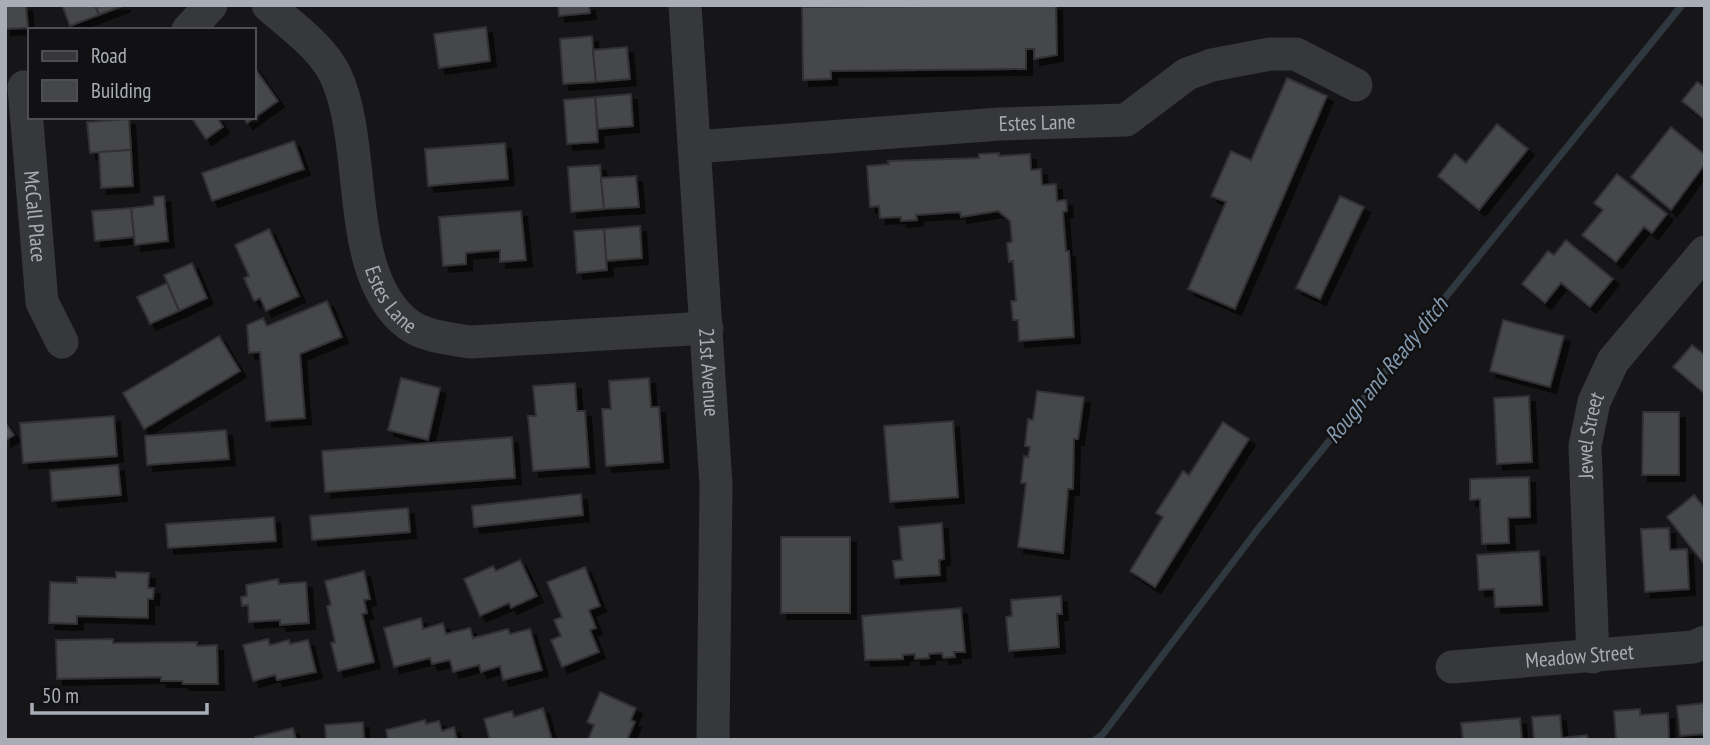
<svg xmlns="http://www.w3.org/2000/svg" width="1710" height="745" font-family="'PT Sans Narrow',sans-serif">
<defs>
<filter id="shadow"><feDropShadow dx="6" dy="6" stdDeviation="0" flood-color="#0009"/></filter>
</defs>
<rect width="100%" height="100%" fill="#161618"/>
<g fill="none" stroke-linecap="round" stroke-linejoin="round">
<polyline stroke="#30383f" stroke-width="7" points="1095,740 1103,734 1258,529 1682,5"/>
</g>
<g fill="#45464a" stroke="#303034" stroke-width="2" filter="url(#shadow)">
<polygon points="5,5 26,5 28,28 5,29"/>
<polygon points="62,5 95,5 99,15 70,26"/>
<polygon points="95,5 125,5 99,15"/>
<polygon points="558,5 589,5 590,13 559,16"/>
<polygon points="1056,5 1057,55 1034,59 1034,49 1026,49 1026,69 831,71 831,79 803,80 802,7"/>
<polygon points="486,27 490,61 439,68 434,34"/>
<polygon points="592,36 596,82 563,84 560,39"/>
<polygon points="627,47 630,79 596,82 593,50"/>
<polygon points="254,67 278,101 247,123 243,117 254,117"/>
<polygon points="1287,78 1327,96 1235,309 1188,289 1226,202 1211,196 1231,151 1251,160"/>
<polygon points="1697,82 1705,87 1705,120 1682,101"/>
<polygon points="631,94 633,126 598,129 595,97"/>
<polygon points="595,97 598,142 567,144 564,100"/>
<polygon points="191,117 217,117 223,127 206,139"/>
<polygon points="129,119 131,150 90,153 87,122"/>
<polygon points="1497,124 1528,149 1479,210 1438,176 1455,154 1466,163"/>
<polygon points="1671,127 1705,155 1705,164 1671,210 1631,177"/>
<polygon points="294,141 304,169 212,201 202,173"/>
<polygon points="505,143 508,179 428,186 425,149"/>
<polygon points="131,150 133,186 101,188 99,152"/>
<polygon points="999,153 999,156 1030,154 1031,170 1041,169 1042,185 1056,184 1057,201 1066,200 1067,211 1063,212 1066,251 1069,251 1074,337 1019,341 1018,320 1013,320 1011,301 1016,301 1013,261 1009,262 1007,243 1012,242 1010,221 998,211 961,217 960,212 916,215 917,220 901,221 901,217 880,218 879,206 870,207 867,166 889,164 888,161 979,158 979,154"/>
<polygon points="600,165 604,209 571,212 568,167"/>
<polygon points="1617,174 1667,214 1652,233 1644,227 1616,262 1582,235 1603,210 1594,203"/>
<polygon points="636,176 639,207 604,209 601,178"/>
<polygon points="164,196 168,241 135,245 131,208 154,205 154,197"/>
<polygon points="1340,196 1364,207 1320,299 1296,288"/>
<polygon points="131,208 134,237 95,241 92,211"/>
<polygon points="521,211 526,260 500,262 500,250 466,253 466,264 443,266 439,217"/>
<polygon points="640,226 642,258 606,261 604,229"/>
<polygon points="269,229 299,296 266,311 260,298 254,301 244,278 249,276 235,245"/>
<polygon points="604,229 607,270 577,273 574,231"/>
<polygon points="1566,240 1613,279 1590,307 1561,283 1545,303 1522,284 1548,251 1554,255"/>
<polygon points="192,263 207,298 179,311 164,275"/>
<polygon points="167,283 179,311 150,324 137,297"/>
<polygon points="327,301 342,337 300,354 305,418 266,421 260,352 249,353 247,325 263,318 267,326"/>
<polygon points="1503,320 1564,336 1550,387 1490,371"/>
<polygon points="219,336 240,371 144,429 123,393"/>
<polygon points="1692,345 1705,355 1705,394 1673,367"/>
<polygon points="401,378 440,388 428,440 388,430"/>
<polygon points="649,378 651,407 659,407 663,462 606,466 602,409 611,409 609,381"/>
<polygon points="575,383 577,411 585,411 589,467 533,471 528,416 536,416 533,386"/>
<polygon points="1037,391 1084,397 1078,439 1074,439 1073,489 1068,489 1063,553 1018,547 1026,483 1021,483 1024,456 1028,457 1030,447 1025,446 1028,419 1033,420"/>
<polygon points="1529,396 1532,462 1497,464 1494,398"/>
<polygon points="1643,412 1679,412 1679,475 1642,475"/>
<polygon points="114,416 117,456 23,463 20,423"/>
<polygon points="953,421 958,497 890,502 884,426"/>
<polygon points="5,422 14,435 5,441"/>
<polygon points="1223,422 1249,439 1155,587 1130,571 1163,517 1156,513 1183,471 1189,475"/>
<polygon points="226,430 229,459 147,465 145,436"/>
<polygon points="512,437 515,478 325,492 322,451"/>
<polygon points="118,465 121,495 52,501 50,471"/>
<polygon points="1529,477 1530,517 1508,518 1509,543 1482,544 1480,499 1470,500 1470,479"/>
<polygon points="581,494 583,515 474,527 472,506"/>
<polygon points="1694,495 1705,508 1705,565 1667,517"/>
<polygon points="408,508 410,532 312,540 310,516"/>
<polygon points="274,517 276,541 168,548 166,524"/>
<polygon points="942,523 944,559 939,560 940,575 895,578 893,561 902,560 899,527"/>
<polygon points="1669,528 1670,550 1687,549 1689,589 1645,592 1641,529"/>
<rect x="781" y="537" width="69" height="76"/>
<polygon points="1539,551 1542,605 1495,607 1494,589 1479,590 1477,555"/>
<polygon points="520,560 537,596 511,608 509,603 480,616 464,579 493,566 496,571"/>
<polygon points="585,567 600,606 589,610 596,628 590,630 599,652 562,667 551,640 561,636 554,620 562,617 547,582"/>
<polygon points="364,571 370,599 364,600 367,613 362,614 374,662 338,671 331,643 335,642 327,606 331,605 325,581"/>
<polygon points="116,572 149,573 148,588 154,588 153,599 148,599 148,618 77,616 77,624 49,623 50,582 77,583 77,577 116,578"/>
<polygon points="278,579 279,584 306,582 309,623 280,625 280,620 249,622 248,605 242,606 241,597 247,596 246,585"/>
<polygon points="1061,596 1062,614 1057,614 1059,647 1009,651 1006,617 1012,616 1011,600"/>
<polygon points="961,608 965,652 954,652 955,657 943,658 942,653 929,654 929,658 915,659 915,654 903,655 903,659 865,660 862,616"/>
<polygon points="421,618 423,629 443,623 446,634 470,628 473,638 508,629 510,634 530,629 542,670 503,680 500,666 481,672 479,665 453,672 450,660 432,664 430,658 394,667 384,628"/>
<polygon points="113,639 113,643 197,642 197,646 217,645 218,684 183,684 182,681 161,681 161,677 57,679 56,640"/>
<polygon points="268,639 270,645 289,640 290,644 308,640 316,672 277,680 275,675 253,681 243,645"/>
<polygon points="600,692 636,708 631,720 635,722 627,740 588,740 594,725 587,722"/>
<polygon points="1705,703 1705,740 1703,734 1680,736 1677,706"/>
<polygon points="543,708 552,740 490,740 484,719 512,711 514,717"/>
<polygon points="1640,709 1640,715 1668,713 1669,740 1616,740 1614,711"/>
<polygon points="1560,715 1562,738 1587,735 1588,740 1534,740 1532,717"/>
<polygon points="1520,718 1522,740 1463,740 1461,723"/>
<polygon points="425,720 426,724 439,721 442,731 454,727 457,740 388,740 386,730"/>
<polygon points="363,722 364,738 368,740 326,740 325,725"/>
<polygon points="293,728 296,740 256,740 255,737"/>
</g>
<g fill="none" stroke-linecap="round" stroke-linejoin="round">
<g stroke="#37383c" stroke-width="33">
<path id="s1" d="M 268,5 C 290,25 321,46 335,74 C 369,145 342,275 409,325 C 426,337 451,339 471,342 L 707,328"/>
<path id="s2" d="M 685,5 L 716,485 L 713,740"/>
<polyline points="188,30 211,5"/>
<path id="s3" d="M 24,87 L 42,302 L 62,342"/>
<path id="s4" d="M 695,147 L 1000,124 L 1126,120 L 1187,74 L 1212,65 L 1270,54 L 1296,54 L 1356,85"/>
<path id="s5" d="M 1593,657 L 1585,446 L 1594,402 L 1613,361 L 1705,252"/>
<path id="s6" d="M 1452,667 L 1693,647 L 1705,642"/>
</g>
</g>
<g text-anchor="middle" stroke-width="5" stroke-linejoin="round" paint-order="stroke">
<g font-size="21" fill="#a9adb6" stroke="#111113">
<text dy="7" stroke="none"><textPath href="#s4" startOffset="343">Estes Lane</textPath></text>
<text dy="7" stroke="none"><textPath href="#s3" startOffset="130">McCall Place</textPath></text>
<text dy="7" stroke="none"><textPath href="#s1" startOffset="332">Estes Lane</textPath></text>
<text dy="7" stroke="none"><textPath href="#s2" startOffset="368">21st Avenue</textPath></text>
<text dy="7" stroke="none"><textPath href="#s5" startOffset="222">Jewel Street</textPath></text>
<text dy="7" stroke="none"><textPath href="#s6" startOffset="128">Meadow Street</textPath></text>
</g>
<g font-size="23" font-style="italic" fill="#8498ae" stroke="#111113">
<text transform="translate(1386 370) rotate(-51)" y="8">Rough and Ready ditch</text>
</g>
</g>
<rect width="1710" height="745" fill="none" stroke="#a9adb6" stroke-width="14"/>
<rect x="28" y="28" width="228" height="91" fill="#111113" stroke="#4e4f54" stroke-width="2"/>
<rect x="42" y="51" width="35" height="10" fill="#37383c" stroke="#4e4f54" stroke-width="2"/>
<text x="91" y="63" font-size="21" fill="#a9adb6">Road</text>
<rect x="42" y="80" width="35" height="21" fill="#45464a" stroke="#4e4f54" stroke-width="2"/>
<text x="91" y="98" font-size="21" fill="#a9adb6">Building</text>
<path d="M32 703v10h175v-10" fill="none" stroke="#a9adb6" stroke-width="3.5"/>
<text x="42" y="703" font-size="21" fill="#a9adb6" stroke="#111113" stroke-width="5" paint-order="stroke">50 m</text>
</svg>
